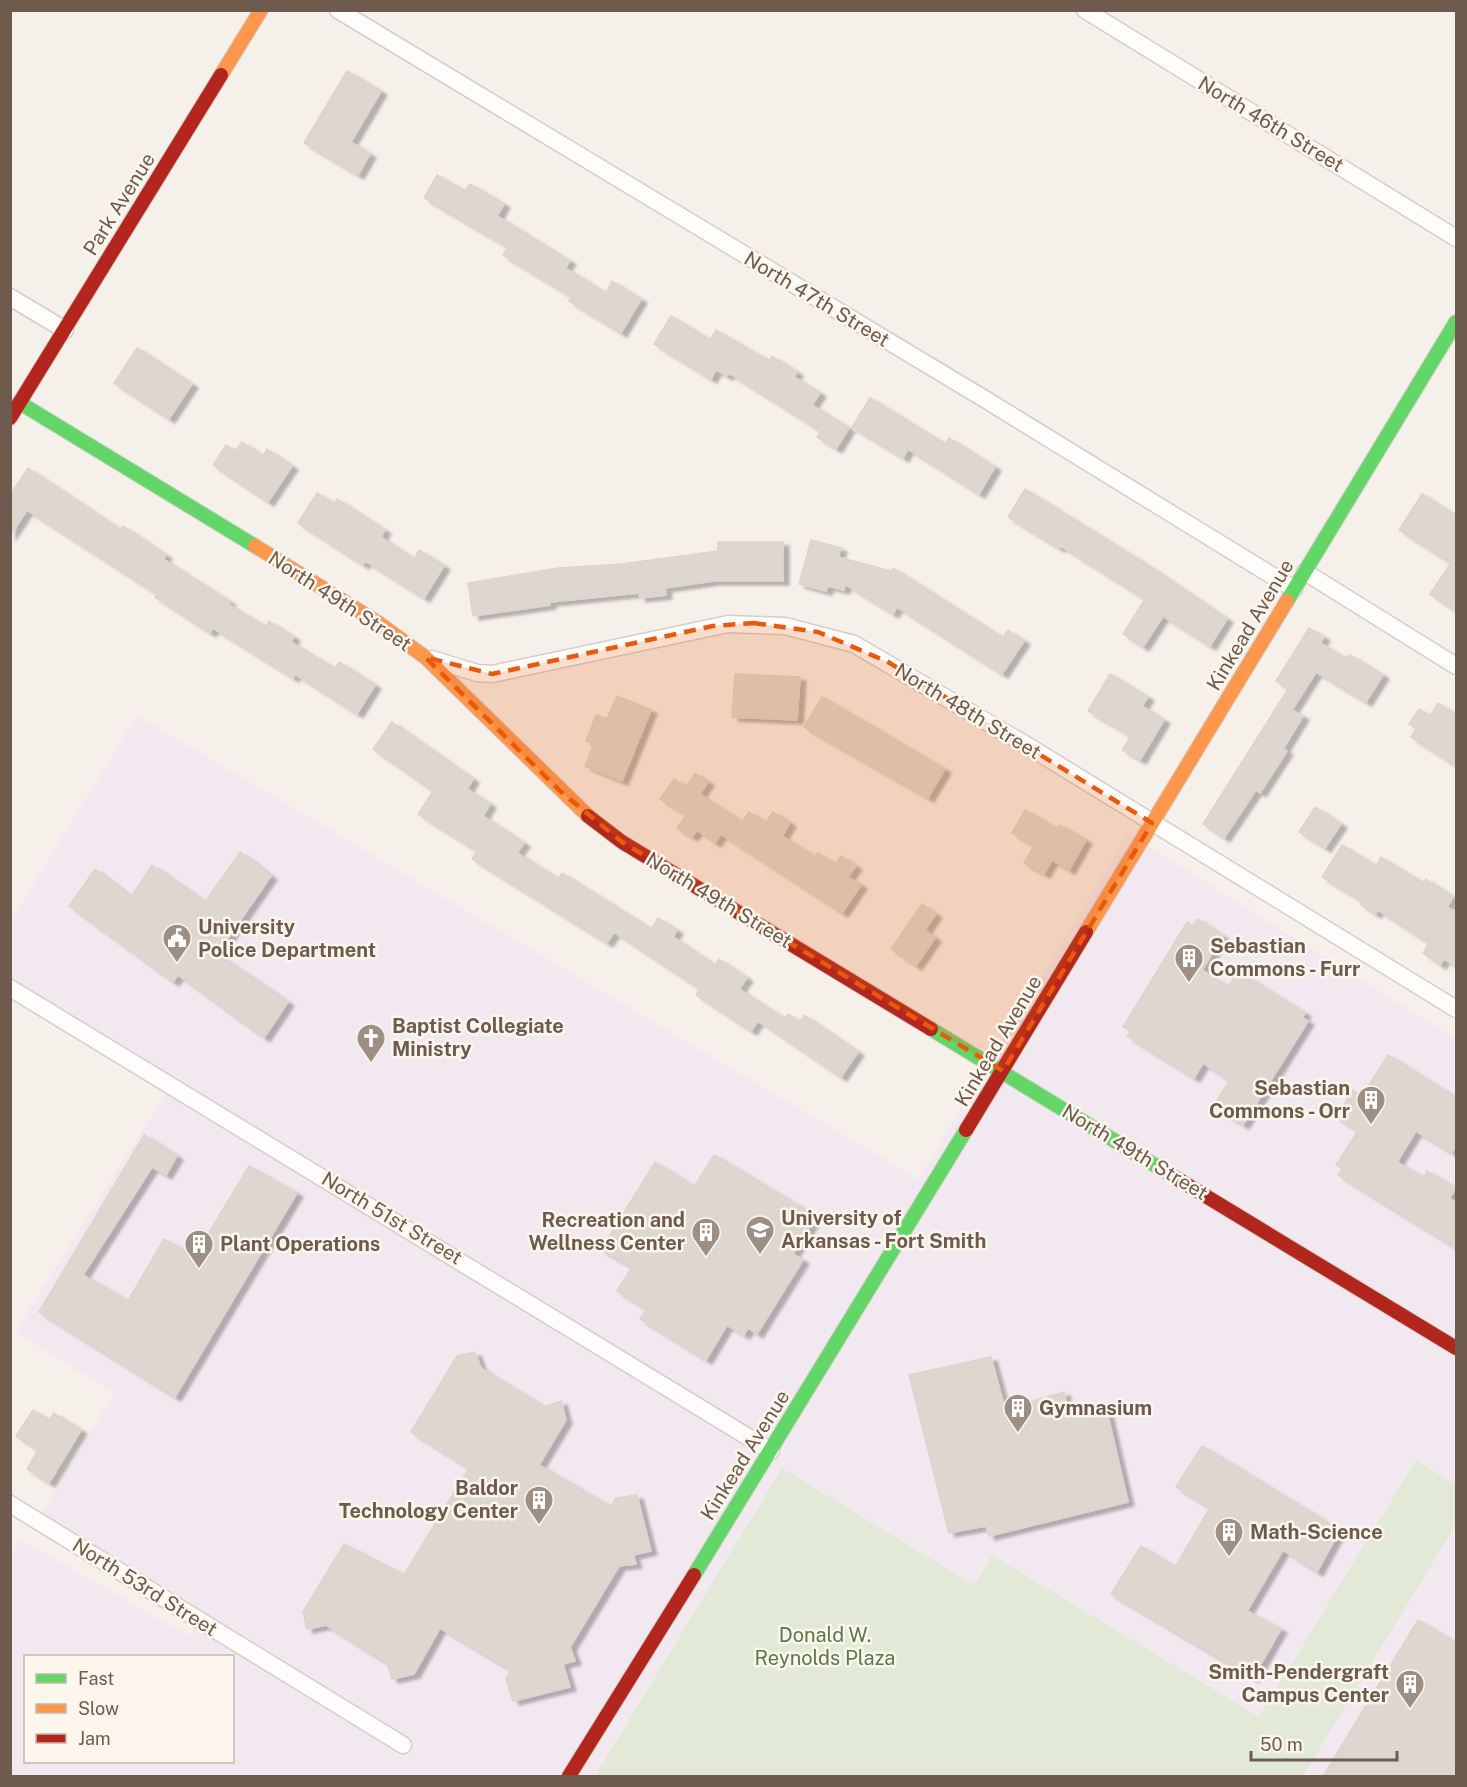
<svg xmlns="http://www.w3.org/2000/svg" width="1467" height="1787" font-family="'Public Sans',sans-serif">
<defs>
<filter id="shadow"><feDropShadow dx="6" dy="4" stdDeviation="1.5" flood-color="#0004"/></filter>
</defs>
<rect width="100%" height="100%" fill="#f5f1ea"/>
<path fill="#f2e9f0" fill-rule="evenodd" d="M 137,715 L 918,1179 L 1128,833 L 1456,1039 L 1456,1776 L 11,1776 L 10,1556 L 20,1539 L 189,1636 L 201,1621 L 37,1520 L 114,1393 L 15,1332 L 170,1087 L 11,988 L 10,922 ZM 26,1656 L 232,1656 L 232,1762 L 26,1762 Z"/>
<polygon fill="#e2ead7" points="1416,1460 1456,1485 1456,1524 1303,1776 595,1776 782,1468 974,1585 992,1555 1259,1717"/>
<g fill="#ded7d0" stroke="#ddd4cd" stroke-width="1.5" filter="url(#shadow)">
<polygon points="347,71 381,91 351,142 370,154 358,175 304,143"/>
<polygon points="437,175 465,191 470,184 504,204 497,216 570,261 565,268 606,293 612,281 641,299 621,333 569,301 572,297 503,255 508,247 424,198"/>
<polygon points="671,316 710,340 716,330 758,355 770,360 772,356 797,372 794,377 820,393 812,405 849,428 836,449 817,437 821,431 729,373 727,376 716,370 711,379 654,344"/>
<polygon points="137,348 192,384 169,419 114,383"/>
<polygon points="870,398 945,444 949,438 995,467 979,494 908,449 903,458 852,427"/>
<polygon points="242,442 263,456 267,449 292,466 268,502 213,465 226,445 235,451"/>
<polygon points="28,468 121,530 123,526 166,555 163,559 230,602 228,604 266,627 269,621 294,637 291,642 320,660 335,668 339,662 375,685 357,714 295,674 293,678 213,628 210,633 155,597 157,594 27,510 10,536 10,495"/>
<polygon points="1025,489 1152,568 1227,619 1210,646 1163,616 1143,647 1123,634 1145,599 1061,546 1059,548 1008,517"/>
<polygon points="317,493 334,504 337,499 385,530 381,537 414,559 419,550 444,566 424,598 365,561 363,565 298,523"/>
<polygon points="1422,494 1456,516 1456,611 1430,594 1451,563 1399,530"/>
<polygon points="811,540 841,548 838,557 891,571 893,568 1003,638 1008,630 1024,641 1002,674 897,607 893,614 845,584 844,590 828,586 826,591 799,584"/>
<polygon points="718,542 783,542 783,581 713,581 665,588 666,595 640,598 639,593 550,602 550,605 473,616 468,583 559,568 622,564 718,551"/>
<polygon points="1309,628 1324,637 1320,643 1347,659 1350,655 1383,675 1366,702 1316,672 1292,710 1303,716 1283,749 1287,751 1260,793 1256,790 1224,838 1203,824 1288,689 1276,681"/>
<polygon points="735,674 800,677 797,720 732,717"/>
<polygon points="1110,674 1148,697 1142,706 1164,720 1140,760 1122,750 1131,736 1088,711"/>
<polygon points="617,696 651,710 622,781 585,766 594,744 586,741 596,715 607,719"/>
<polygon points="822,697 945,769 928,798 804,727"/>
<polygon points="1438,703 1456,715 1456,766 1411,737 1416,729 1409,724 1419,709 1430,716"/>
<polygon points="392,722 473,779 467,789 490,804 483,816 524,843 517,853 558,879 562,873 651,929 658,918 677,930 673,937 715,965 719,959 747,978 739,989 785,1019 788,1014 800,1022 804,1015 858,1052 841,1077 758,1021 751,1031 696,995 700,989 614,932 607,943 472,859 477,851 418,814 433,791 373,749"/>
<polygon points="695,773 708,782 700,794 742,822 749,812 766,823 773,812 790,823 782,836 815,857 818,853 835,864 841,856 856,866 848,877 861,885 842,913 721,834 715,843 697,830 692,837 677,828 686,815 660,799 674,779 686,787"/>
<polygon points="1315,807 1341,824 1325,848 1299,832"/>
<polygon points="1025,810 1058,829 1060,825 1086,840 1069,870 1052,860 1044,874 1024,863 1034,846 1012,833"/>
<polygon points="1342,845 1376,866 1381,857 1423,883 1426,879 1453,897 1447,907 1456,912 1456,967 1444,959 1440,965 1423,953 1429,943 1378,910 1375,914 1360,904 1362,901 1322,877"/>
<polygon points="240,852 271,876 217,954 288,1002 264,1038 178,975 173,982 69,906 95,869 131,897 152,865 205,902"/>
<polygon points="922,904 936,914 925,930 935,938 916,966 891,949"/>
<polygon points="1198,919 1223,936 1202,970 1228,987 1238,971 1305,1013 1302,1018 1308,1021 1243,1125 1213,1106 1230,1080 1203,1063 1194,1078 1127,1036 1131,1031 1123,1027 1187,922 1193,926"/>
<polygon points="1388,1055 1456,1098 1456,1144 1452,1153 1416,1131 1397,1162 1424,1178 1427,1171 1456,1188 1449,1198 1456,1203 1456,1248 1338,1175 1343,1168 1336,1165 1358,1131 1336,1117 1353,1090 1362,1096"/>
<polygon points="144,1135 177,1156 166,1175 152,1167 83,1275 128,1301 164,1239 195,1256 249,1166 297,1193 175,1397 39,1312"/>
<polygon points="714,1155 816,1216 793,1254 803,1260 757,1334 748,1328 744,1335 727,1325 706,1360 640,1319 647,1309 617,1291 632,1267 601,1250 655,1162 694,1187"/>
<polygon points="475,1352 481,1368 544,1407 561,1401 566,1420 539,1465 611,1507 616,1498 637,1495 651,1551 633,1555 636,1564 619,1566 570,1647 575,1661 563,1664 570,1687 513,1701 506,1679 511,1670 440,1628 414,1674 392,1679 387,1663 326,1625 307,1629 303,1612 344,1544 404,1575 469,1468 411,1432 457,1356"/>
<polygon points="991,1357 1005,1409 1064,1392 1068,1412 1105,1403 1128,1502 989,1536 986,1526 949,1533 909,1375"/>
<polygon points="33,1410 49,1420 54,1413 81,1430 49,1483 27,1469 38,1450 16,1436"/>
<polygon points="1202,1446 1340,1530 1317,1572 1283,1550 1247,1611 1281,1629 1253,1678 1111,1594 1141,1546 1175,1567 1210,1508 1176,1487"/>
<polygon points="1418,1620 1456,1643 1456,1776 1323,1776"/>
</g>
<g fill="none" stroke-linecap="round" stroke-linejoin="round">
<g stroke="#d4cec9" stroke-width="19">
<g id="street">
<polyline points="338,10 983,398 1294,589"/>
<polyline points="1085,10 1456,238"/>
<polyline points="10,297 65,330"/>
<polyline points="1305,572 1456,666"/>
<polyline points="432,659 477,673 492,674 728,624 785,626 854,644 1028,746 1456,1009"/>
<polyline points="10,988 771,1451"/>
<polyline points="10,1504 403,1745"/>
</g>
</g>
<g stroke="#d4cec7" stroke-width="16">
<g id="fast">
<polyline points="20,403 255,546"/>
<polyline points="1287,601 1456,322"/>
<polyline points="931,1029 1171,1175"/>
<polyline points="694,1575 966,1130"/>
</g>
</g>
<g stroke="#d4cec7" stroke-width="16">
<g id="slow">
<polyline points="221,75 261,10"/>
<polyline points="255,546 377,622 425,657 588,816"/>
<polyline points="1086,932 1287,601"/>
</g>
</g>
<g stroke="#d4cec7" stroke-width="16">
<g id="jam">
<polyline points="10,418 221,75"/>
<polyline points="588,816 622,842 931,1029"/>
<polyline points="966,1130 1086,932"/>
<polyline points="1171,1175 1456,1348"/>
<polyline points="569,1776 694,1575"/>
</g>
</g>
<use href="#street" stroke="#fefdfc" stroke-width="16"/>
<use href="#fast" stroke="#63d668" stroke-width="14"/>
<use href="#slow" stroke="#ff974d" stroke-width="14"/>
<use href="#jam" stroke="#b3261e" stroke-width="14"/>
</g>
<path fill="#e8590c" fill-opacity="0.2" stroke="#e8590c" stroke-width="4.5" stroke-dasharray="12 8" stroke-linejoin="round" d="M 754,623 L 818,632 L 888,662 L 1152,823 L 1003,1071 L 622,842 L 560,791 L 425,657 L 492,674 L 713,626 Z"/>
<defs>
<g id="civic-pin" transform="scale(1.5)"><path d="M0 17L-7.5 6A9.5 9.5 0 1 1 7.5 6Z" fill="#9e8f85" stroke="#fcf6ec"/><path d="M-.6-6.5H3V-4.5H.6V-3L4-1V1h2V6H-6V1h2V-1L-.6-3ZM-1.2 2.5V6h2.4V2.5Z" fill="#fff"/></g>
<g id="building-pin" transform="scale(1.5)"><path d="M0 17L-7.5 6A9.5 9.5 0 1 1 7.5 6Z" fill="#9e8f85" stroke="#fcf6ec"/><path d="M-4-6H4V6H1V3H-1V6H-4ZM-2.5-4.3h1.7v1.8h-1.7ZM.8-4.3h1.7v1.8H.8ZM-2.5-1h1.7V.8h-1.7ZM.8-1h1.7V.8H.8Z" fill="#fff"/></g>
<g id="church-pin" transform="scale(1.5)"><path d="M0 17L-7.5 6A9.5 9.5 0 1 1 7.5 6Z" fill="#9e8f85" stroke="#fcf6ec"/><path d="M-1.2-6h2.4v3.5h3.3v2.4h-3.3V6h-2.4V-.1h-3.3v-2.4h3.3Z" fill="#fff"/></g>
<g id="university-pin" transform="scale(1.5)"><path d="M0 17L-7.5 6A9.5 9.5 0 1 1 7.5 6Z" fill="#9e8f85" stroke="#fcf6ec"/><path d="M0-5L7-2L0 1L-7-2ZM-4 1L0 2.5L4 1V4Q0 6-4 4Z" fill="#fff"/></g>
</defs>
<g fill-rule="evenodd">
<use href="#civic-pin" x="177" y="938"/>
<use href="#building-pin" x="1189" y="958"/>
<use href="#church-pin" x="371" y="1038"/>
<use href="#building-pin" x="1371" y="1100"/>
<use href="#university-pin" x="760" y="1230"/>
<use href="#building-pin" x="706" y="1232"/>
<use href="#building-pin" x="199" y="1244"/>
<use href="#building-pin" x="1018" y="1408"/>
<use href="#building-pin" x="539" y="1500"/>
<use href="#building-pin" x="1229" y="1532"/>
<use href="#building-pin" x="1410" y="1684"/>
</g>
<g text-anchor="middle" stroke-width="5" stroke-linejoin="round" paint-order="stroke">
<g font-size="20" fill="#6f5a4e" stroke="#fcf6ec">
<text transform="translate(1271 124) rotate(31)" y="7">North 46th Street</text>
<text transform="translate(119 204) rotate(-58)" y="7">Park Avenue</text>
<text transform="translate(817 299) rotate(31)" y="7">North 47th Street</text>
<text transform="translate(340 601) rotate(33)" y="7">North 49th Street</text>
<text transform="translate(1250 625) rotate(-59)" y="7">Kinkead Avenue</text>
<text transform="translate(968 711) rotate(31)" y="7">North 48th Street</text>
<text transform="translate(719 900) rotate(31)" y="7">North 49th Street</text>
<text transform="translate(998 1041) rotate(-59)" y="7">Kinkead Avenue</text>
<text transform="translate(1135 1152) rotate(31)" y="7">North 49th Street</text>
<text transform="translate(392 1218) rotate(31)" y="7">North 51st Street</text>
<text transform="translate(745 1455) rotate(-58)" y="7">Kinkead Avenue</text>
<text transform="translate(145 1587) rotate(32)" y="7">North 53rd Street</text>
</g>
<g font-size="20" font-weight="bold" fill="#6f5a4e" stroke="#fcf6ec" text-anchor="start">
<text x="198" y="934">University<tspan x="198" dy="23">Police Department</tspan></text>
<text x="1210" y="953">Sebastian<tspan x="1210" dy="23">Commons - Furr</tspan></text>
<text x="392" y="1033">Baptist Collegiate<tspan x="392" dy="23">Ministry</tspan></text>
<text x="1350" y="1095" text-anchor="end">Sebastian<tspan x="1350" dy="23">Commons - Orr</tspan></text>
<text x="781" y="1225">University of<tspan x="781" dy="23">Arkansas - Fort Smith</tspan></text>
<text x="685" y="1227" text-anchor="end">Recreation and<tspan x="685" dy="23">Wellness Center</tspan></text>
<text x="220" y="1251">Plant Operations</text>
<text x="1039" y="1415">Gymnasium</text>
<text x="518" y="1495" text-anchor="end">Baldor<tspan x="518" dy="23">Technology Center</tspan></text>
<text x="1250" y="1539">Math-Science</text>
<text x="1389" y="1679" text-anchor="end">Smith-Pendergraft<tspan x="1389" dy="23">Campus Center</tspan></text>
</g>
<g font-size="20" fill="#59794b" stroke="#fcf6ec">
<text x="825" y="1642">Donald W.<tspan x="825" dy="23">Reynolds Plaza</tspan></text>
</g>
</g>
<rect width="1467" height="1787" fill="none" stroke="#6f5a4e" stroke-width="24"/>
<rect x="24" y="1655" width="210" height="108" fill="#fcf6ec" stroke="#c4b8ad" stroke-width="1.5"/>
<rect x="36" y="1674" width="30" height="9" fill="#63d668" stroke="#c4b8ad" stroke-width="1.5"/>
<text x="78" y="1685" font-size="18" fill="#6f5a4e">Fast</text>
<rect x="36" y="1704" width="30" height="9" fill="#ff974d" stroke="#c4b8ad" stroke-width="1.5"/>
<text x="78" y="1715" font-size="18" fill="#6f5a4e">Slow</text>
<rect x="36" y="1734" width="30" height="9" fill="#b3261e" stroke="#c4b8ad" stroke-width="1.5"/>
<text x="78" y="1745" font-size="18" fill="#6f5a4e">Jam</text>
<path d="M1251 1751v9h146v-9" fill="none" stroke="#6f5a4e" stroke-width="3"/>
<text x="1260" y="1751" font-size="18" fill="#6f5a4e" stroke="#fcf6ec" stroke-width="4.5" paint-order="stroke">50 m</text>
</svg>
